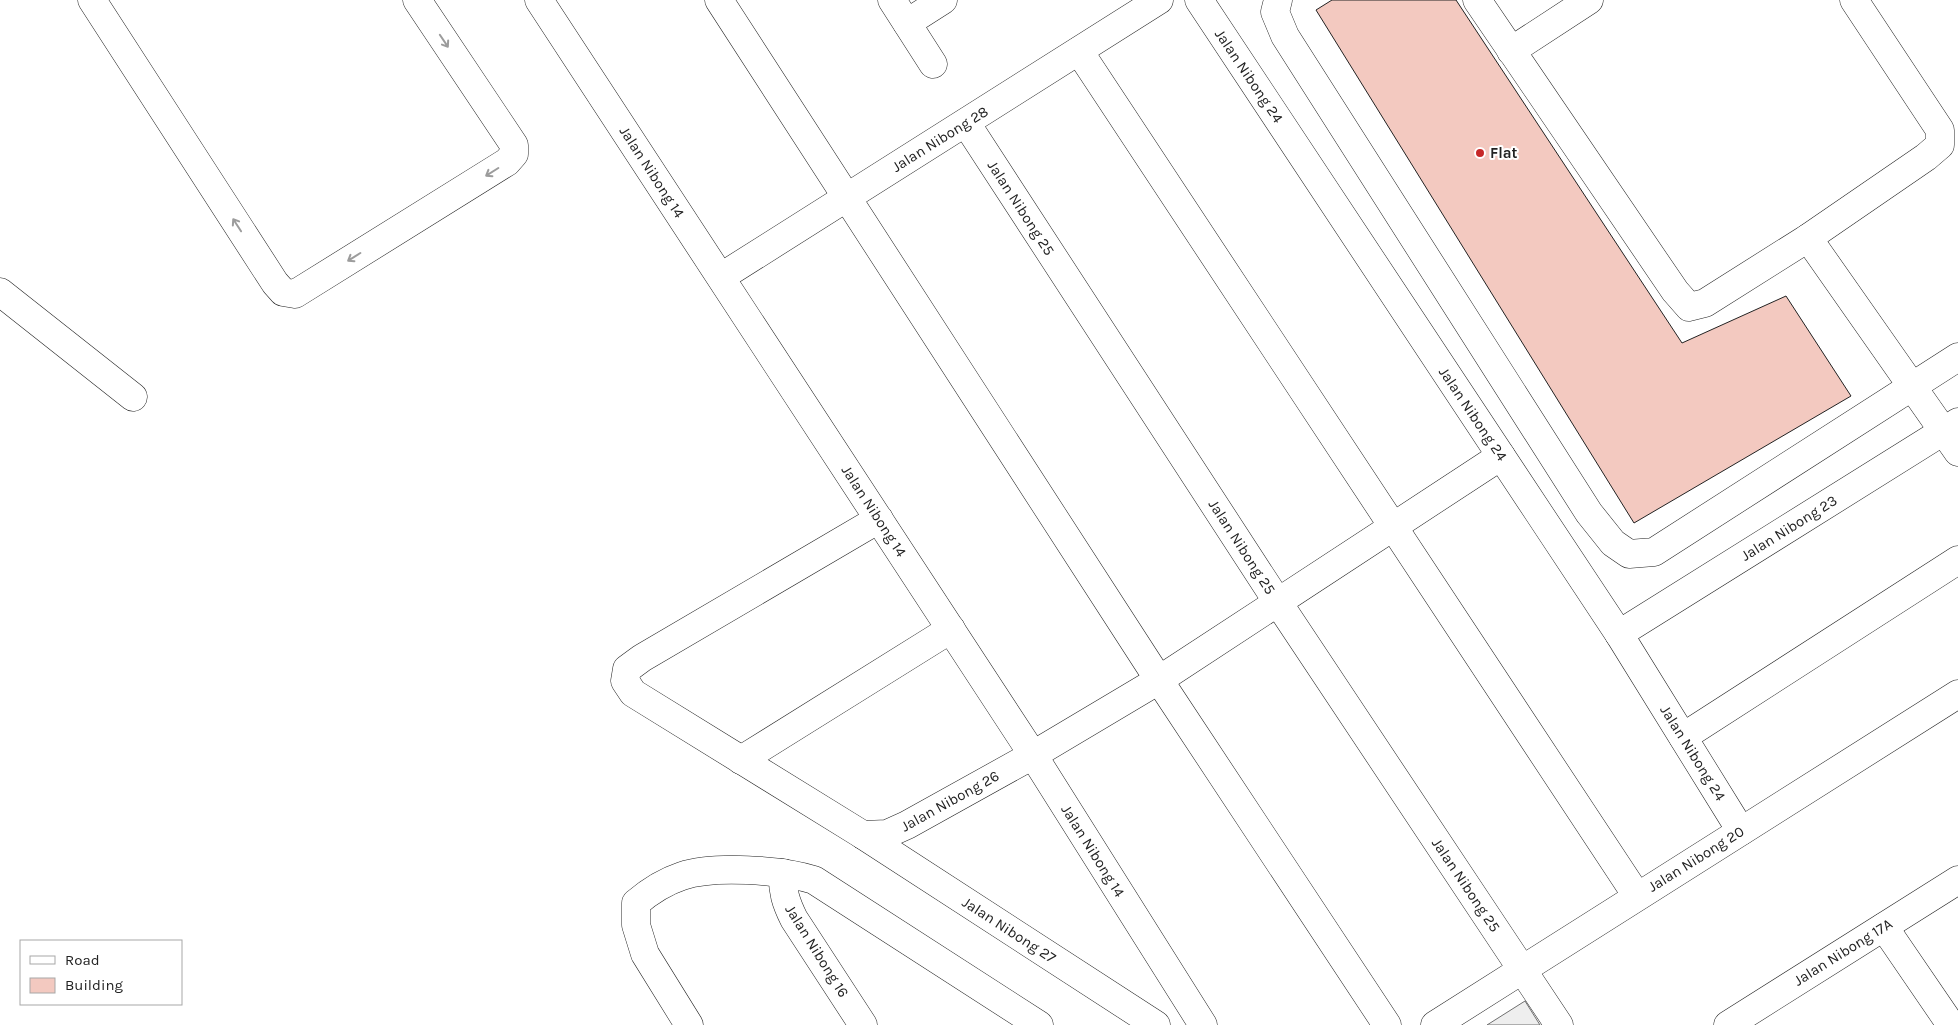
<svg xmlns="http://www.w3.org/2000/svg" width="1958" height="1025" font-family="Karla,sans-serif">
<rect width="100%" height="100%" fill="#fff"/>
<polygon fill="#eee" stroke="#6f6f6f" points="1525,1001 1540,1025 1487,1025"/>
<polygon fill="#f3c9c0" stroke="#222" points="1332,0 1456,0 1682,343 1786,296 1851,396 1634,523 1316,10"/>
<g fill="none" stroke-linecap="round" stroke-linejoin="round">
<g stroke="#222" stroke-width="29">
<g id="minor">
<polyline points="92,0 275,283 283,292 295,294 507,162 514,154 514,145 417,0"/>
<polyline points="539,0 1033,755 1203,1025"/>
<polyline points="719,0 1159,680 1387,1025"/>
<polyline points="892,0 933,64"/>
<polyline points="1199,0 1619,634 1741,831"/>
<polyline points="1278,0 1275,12 1285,36 1589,513 1613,543 1629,554 1654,552 1958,357"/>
<polyline points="1477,0 1675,291 1689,307 1705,303 1808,238 1926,157 1940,145 1940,130 1854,0"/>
<polyline points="907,23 943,0"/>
<polyline points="1079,51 1637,896"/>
<polyline points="1511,51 1589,0"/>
<polyline points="966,123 1277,601 1559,1025"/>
<polyline points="1808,238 1958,452"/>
<polyline points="721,277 1159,0"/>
<polyline points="0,292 133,397"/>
<polyline points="879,519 642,658 627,669 625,681 633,693 863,835 1156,1025"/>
<polyline points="1619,634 1958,422"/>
<polyline points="1683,737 1958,560"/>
<polyline points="741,760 951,629"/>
<polyline points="863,835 887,834 907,825 1033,755 1159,680 1501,456"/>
<path d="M 783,873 C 782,891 786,903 794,919 L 863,1025"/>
<polyline points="1884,927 1951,1025"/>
<path d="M 689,1025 L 645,954 L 636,925 L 636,903 C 650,891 664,882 682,876 C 714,865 782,870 814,880 L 1039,1025"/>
<polyline points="1435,1025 1958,694"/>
<polyline points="1728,1025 1958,880"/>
</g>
</g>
<use href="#minor" stroke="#fff" stroke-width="28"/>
</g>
<defs><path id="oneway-shaft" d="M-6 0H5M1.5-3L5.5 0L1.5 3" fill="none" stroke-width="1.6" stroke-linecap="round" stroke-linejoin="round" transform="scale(1.25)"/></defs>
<g stroke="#9c9c9c">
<use href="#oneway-shaft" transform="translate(444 41) rotate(56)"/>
<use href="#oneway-shaft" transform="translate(492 172) rotate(148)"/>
<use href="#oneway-shaft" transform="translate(237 225) rotate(-123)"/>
<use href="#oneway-shaft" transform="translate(354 257) rotate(148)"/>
</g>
<circle fill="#c62828" stroke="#fff" stroke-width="2" cx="1480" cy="153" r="5"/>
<g text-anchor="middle" stroke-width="4" stroke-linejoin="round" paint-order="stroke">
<g font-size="15" fill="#222" stroke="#fff">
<text transform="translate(1249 76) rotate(56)" y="5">Jalan Nibong 24</text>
<text transform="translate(940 139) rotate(-32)" y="5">Jalan Nibong 28</text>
<text transform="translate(652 172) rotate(57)" y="5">Jalan Nibong 14</text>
<text transform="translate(1021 208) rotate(57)" y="5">Jalan Nibong 25</text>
<text transform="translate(1473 414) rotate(56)" y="5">Jalan Nibong 24</text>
<text transform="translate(874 511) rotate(57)" y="5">Jalan Nibong 14</text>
<text transform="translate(1789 528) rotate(-32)" y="5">Jalan Nibong 23</text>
<text transform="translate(1242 547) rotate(57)" y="5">Jalan Nibong 25</text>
<text transform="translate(1693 753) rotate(58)" y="5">Jalan Nibong 24</text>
<text transform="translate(950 801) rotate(-29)" y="5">Jalan Nibong 26</text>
<text transform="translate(1093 851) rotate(58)" y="5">Jalan Nibong 14</text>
<text transform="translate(1696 859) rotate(-32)" y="5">Jalan Nibong 20</text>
<text transform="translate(1466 885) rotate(56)" y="5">Jalan Nibong 25</text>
<text transform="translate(1009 930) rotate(33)" y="5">Jalan Nibong 27</text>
<text transform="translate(817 951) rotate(58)" y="5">Jalan Nibong 16</text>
<text transform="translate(1843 952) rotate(-32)" y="5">Jalan Nibong 17A</text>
</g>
<g font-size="15" font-weight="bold" fill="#222" stroke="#fff" text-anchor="start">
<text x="1490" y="158">Flat</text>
</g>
</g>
<rect x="20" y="940" width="162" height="65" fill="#ffffff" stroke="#a7a7a7"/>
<rect x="30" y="956" width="25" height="8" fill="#ffffff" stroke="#a7a7a7"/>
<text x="65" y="965" font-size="15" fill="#222222">Road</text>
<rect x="30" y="978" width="25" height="15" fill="#f3c9c0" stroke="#a7a7a7"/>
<text x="65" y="990" font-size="15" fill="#222222">Building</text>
</svg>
